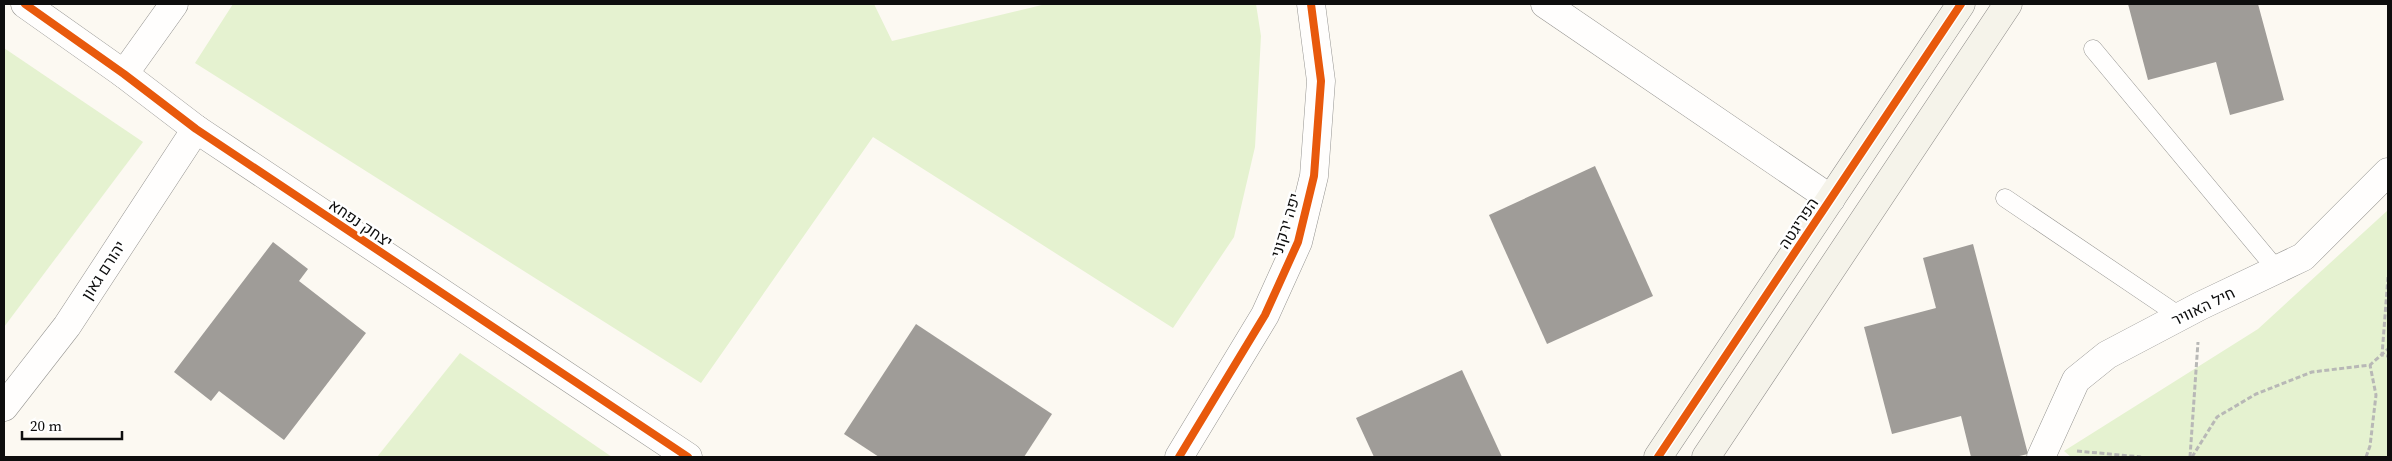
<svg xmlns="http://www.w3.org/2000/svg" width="2392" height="461" font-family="'Source Serif 4',Heebo,serif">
<rect width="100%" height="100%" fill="#fcf9f2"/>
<g fill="#e5f2d0">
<polygon points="233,4 874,4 892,41 1046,4 1256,4 1261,36 1255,147 1234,237 1173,328 873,137 701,383 195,63"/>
<polygon points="4,48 143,142 4,327"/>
<polygon points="2388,210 2388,457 2071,457 2064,451 2258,329"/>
<polygon points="460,353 612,457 377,457"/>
</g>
<g fill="#9f9c98">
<polygon points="2128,4 2258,4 2284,100 2230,115 2216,62 2148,80"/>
<polygon points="1595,166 1653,296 1547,344 1489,215"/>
<polygon points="273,242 308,269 299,281 366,333 284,440 219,391 211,401 174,372"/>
<polygon points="1973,244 2028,454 2015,457 1971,457 1961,416 1892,434 1864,327 1936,308 1923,258"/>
<polygon points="916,324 1052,414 1024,457 879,457 844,434"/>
<polygon points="1462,370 1502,457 1374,457 1356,418"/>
</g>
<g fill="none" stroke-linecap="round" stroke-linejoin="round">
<g stroke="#959491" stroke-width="19">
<g id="lane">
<polyline points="2093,49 2277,270"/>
<polyline points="2005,198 2181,317"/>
</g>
</g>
<g stroke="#959491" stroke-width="29">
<g id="street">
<polyline points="25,4 124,74 196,129 688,457"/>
<polyline points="1545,4 1831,199"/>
<polyline points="124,74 174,4"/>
<polyline points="4,407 67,326 196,129"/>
<polyline points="1179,457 1265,315 1298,242 1314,176 1321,81 1311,4"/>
<polyline points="2041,457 2076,380 2107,355 2200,306 2303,257 2388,172"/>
</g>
</g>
<g stroke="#8c8a87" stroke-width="29">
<g id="secondary">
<polyline points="1658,457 1961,4"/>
<polyline points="1706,457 2008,4"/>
</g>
</g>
<g stroke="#b8b8b6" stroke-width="3" stroke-dasharray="5 2.5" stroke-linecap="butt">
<polyline points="2388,277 2382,355 2388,356"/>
<polyline points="2077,451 2141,457"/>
<polyline points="2190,457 2198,342"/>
<polyline points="2192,457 2217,417 2256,394 2312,372 2370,365 2388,349"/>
<polyline points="2366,457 2370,446 2376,395 2370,365"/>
</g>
<use href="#lane" stroke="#fffefd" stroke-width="18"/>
<use href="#street" stroke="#fffefd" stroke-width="28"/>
<use href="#secondary" stroke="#f5f3ea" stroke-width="28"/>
<g stroke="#fff" stroke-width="11">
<g id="cycleway">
<polyline points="25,4 124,74 196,129 688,457"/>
<polyline points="1179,457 1265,315 1298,242 1314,176 1321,81 1311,4"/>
<polyline points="1658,457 1961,4"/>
</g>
</g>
<use href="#cycleway" stroke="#e8590c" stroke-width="8"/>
</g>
<g text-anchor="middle" stroke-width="5" stroke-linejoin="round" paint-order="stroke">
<g font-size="16" fill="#0e0e0e" stroke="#fff">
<text transform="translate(361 223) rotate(34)" y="6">יצחק נפחא</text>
<text transform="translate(1798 223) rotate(-56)" y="6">הפריגטה</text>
<text transform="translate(1285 225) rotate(-73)" y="6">יפה ירקוני</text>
<text transform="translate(103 270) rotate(-57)" y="6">יהורם גאון</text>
<text transform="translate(2203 306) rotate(-26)" y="6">חיל האוויר</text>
</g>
</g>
<rect width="2392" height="461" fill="none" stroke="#0e0e0e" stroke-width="10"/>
<path d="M22 431v8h100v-8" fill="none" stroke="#0e0e0e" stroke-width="2.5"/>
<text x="30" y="431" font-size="15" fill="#0e0e0e" stroke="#ffffff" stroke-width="4" paint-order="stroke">20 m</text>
</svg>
